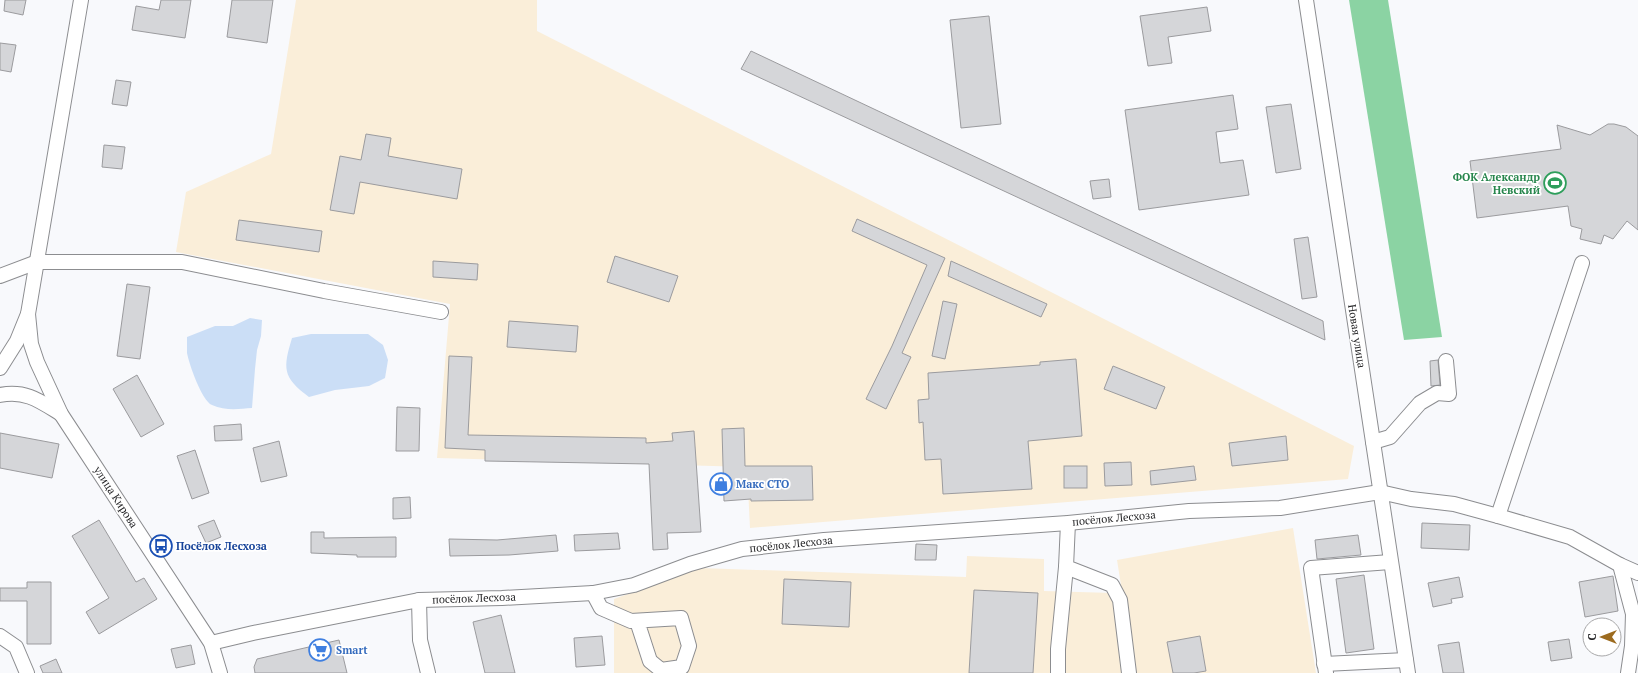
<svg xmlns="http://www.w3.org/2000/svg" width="1638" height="673" font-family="'PT Serif',serif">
<rect width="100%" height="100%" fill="#f8f9fc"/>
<g fill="#faeed9">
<polygon points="296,0 537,0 537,31 1354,446 1348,479 750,528 747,467 437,458 450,304 176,252 186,192 271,154"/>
<polygon points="1293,528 1316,673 1135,673 1117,560"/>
<polygon points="967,556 1044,559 1044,591 1113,593 1125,673 614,673 614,599 700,568 966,577"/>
</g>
<polygon fill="#8bd3a3" points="1349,0 1388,0 1442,337 1404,340"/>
<g fill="#cbdef6">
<path d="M 250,318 L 262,320 L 261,336 L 257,350 L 255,369 L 252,408 C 239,409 225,411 212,405 C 202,401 189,364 187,353 C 187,348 187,342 187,337 L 215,326 L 233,326 Z"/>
<path d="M 311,334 L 368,334 L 383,345 L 388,360 L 385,378 L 369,386 L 335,390 L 309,397 C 282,377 283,368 292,338 Z"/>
</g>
<g fill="#d5d6d9" stroke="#9b9b9e">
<polygon points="5,0 26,0 23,15 4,11"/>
<polygon points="161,0 191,0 185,38 132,30 136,6 159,10"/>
<polygon points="232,0 273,0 267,43 227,37"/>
<polygon points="1207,7 1211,31 1168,37 1172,63 1148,66 1140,16"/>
<polygon points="989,16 1001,124 961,128 950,20"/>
<polygon points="0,43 16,45 11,72 0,70"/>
<polygon points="751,51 1323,321 1325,340 741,69"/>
<polygon points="116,80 131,82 127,106 112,104"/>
<polygon points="1233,95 1238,129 1216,132 1220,163 1243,160 1249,195 1139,210 1125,110"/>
<polygon points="1291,104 1301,169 1276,173 1266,107"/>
<polygon points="1608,124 1614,124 1626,127 1638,136 1638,230 1627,221 1613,239 1604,235 1601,244 1580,239 1582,229 1571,226 1568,206 1477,218 1470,161 1561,149 1557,125 1590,135"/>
<polygon points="366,134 391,138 388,156 462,169 457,199 360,182 354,214 330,210 340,156 361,160"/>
<polygon points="104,145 125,147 122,169 102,167"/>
<polygon points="1109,179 1111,197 1093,199 1090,181"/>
<polygon points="857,219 945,258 902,353 911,357 886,409 866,399 892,346 927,265 852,231"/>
<polygon points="239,220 322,231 319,252 236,240"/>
<polygon points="1308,237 1317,297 1302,299 1294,239"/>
<polygon points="615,256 678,276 669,302 607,282"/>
<polygon points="433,261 478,264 477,280 433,277"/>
<polygon points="951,261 1047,304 1041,317 948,276"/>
<polygon points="127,284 150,287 140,359 117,356"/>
<polygon points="943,301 957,304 945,359 932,356"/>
<polygon points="509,321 578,326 576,352 507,347"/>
<polygon points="449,356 472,357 468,435 646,438 646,443 673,441 672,433 694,431 701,532 667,533 668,549 653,550 649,464 485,461 485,450 445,448"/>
<polygon points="1076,359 1082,436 1028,441 1032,489 943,494 941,459 925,460 923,422 919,423 918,400 929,399 928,373 1040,365 1040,362"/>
<polygon points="1438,360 1440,385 1431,386 1430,361"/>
<polygon points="1113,366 1165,387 1156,409 1104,389"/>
<polygon points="137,375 164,424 141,437 113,389"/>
<polygon points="397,407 420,408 419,451 396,451"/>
<polygon points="241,424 242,440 215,441 214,426"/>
<polygon points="744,428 745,466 812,466 813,500 751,501 751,499 724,501 722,429"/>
<polygon points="0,433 59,444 52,478 0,468"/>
<polygon points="1286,436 1288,460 1232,466 1229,443"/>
<polygon points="279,441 287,476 261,482 253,448"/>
<polygon points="195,450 209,493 192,499 177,456"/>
<polygon points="1131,462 1132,485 1105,486 1104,463"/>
<rect x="1064" y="466" width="23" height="22"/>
<polygon points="1194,466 1196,480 1151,485 1150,471"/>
<polygon points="410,497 411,518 393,519 393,498"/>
<polygon points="99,520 136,582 144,578 157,599 99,634 86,612 109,598 72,536"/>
<polygon points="214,520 221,537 206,543 198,526"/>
<polygon points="1422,523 1470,525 1469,550 1421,548"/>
<polygon points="311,532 324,532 324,538 396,537 396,557 357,557 357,555 311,553"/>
<polygon points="618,533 620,549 575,551 574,535"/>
<polygon points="556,535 558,551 509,555 450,556 449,539 497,540"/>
<polygon points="1358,535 1361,555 1317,559 1315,540"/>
<polygon points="916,544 937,545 936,560 915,560"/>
<polygon points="1364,575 1374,649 1346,653 1336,579"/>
<polygon points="1613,576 1618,611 1585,617 1579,582"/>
<polygon points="1459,577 1463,597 1451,599 1452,603 1433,607 1428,583"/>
<polygon points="784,579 851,582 849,627 782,624"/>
<polygon points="27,582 51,582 51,644 27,644 27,601 0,601 0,588 27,588"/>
<polygon points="974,590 1038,593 1033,673 969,673"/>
<polygon points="501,615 515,673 485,673 473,622"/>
<polygon points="602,636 605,665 576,667 574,638"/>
<polygon points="1200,636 1206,671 1194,673 1173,673 1167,642"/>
<polygon points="1569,639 1572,658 1551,661 1548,642"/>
<polygon points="339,640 347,673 255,673 254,667 257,659"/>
<polygon points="1459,642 1464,673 1443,673 1438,645"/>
<polygon points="191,645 195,664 176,668 171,649"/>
<polygon points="56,659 62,673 43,673 40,666"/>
</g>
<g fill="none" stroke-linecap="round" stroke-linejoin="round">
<g stroke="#8c8d90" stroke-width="16">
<g id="minor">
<polyline points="1306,0 1408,673"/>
<polyline points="0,276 37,262 182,262 324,291 441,312"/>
<polyline points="28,314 31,344 37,362 61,414 211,643 220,673"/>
<polyline points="0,368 17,341 28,314 81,0"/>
<path d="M 0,395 C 26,390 40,401 61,414"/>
<polyline points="1373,442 1390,437 1420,403 1437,393 1449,394 1446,361"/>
<polyline points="1498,516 1582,263"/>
<polyline points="1068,523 1066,567 1112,585 1120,600 1129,673"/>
<polyline points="1620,565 1633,614 1632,646 1628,673"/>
<polyline points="593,593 601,608 631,621 681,618 689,646 682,667 661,670 650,661 637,621"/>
<polyline points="419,600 420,640 428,673"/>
<polyline points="0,636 16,647 27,673"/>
<polyline points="211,643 253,633 419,600 502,598 593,593 634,585 690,564 742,549 824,540 1068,523 1189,511 1280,508 1380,492 1411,499 1454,504 1498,516 1570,537 1620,565 1638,573"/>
<polyline points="1324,664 1406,660"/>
<polyline points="1058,673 1058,649 1066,567"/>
<polyline points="1326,673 1311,568 1390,562"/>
</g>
</g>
<use href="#minor" stroke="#fff" stroke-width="14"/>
</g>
<defs>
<g id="stadium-ring" transform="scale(1.15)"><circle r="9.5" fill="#fff" stroke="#2e9e5b" stroke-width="1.5"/><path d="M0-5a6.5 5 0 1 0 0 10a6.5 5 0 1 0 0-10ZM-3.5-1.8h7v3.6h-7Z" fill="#2e9e5b"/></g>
<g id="shop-ring" transform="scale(1.15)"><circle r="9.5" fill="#fff" stroke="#3f7fe0" stroke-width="1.5"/><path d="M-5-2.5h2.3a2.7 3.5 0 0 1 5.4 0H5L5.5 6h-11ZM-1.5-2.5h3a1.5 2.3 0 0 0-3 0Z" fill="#3f7fe0"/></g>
<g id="bus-ring" transform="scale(1.15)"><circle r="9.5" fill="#fff" stroke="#1a4fb4" stroke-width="1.5"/><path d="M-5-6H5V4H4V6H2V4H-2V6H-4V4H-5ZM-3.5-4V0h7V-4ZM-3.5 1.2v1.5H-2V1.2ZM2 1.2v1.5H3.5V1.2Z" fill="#1a4fb4"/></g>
<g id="supermarket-ring" transform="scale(1.15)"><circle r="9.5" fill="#fff" stroke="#3f7fe0" stroke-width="1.5"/><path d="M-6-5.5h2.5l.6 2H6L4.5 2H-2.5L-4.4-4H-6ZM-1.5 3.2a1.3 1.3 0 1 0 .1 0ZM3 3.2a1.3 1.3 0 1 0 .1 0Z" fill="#3f7fe0"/></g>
</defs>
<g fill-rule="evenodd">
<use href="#stadium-ring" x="1555" y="183"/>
<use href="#shop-ring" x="721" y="484"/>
<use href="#bus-ring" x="161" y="546"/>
<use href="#supermarket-ring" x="320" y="650"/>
</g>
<g text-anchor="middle" stroke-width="3.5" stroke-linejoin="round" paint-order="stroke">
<g font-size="11" font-weight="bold" fill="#27864d" stroke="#fff" text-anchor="end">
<text x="1540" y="181">ФОК Александр<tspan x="1540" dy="13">Невский</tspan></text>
</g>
<g font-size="11" fill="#262628" stroke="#fff">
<text transform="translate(1357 336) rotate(81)" y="4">Новая улица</text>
<text transform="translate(116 497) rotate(57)" y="4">улица Кирова</text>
<text transform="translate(1114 518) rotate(-5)" y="4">посёлок Лесхоза</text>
<text transform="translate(791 544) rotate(-6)" y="4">посёлок Лесхоза</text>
<text transform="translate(474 598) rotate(-2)" y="4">посёлок Лесхоза</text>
</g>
<g font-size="11" font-weight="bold" fill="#366cbe" stroke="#fff" text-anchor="start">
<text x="736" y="488">Макс СТО</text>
<text x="336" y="654">Smart</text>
</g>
<g font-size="11" font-weight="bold" fill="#164399" stroke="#fff" text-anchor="start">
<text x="176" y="550">Посёлок Лесхоза</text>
</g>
</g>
<g transform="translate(1602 637) rotate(270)"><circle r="19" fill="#ffffff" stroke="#a8a8a9"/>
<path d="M0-3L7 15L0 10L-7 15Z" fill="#9c6b1f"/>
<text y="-6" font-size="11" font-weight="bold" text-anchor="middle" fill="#262628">С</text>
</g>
</svg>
